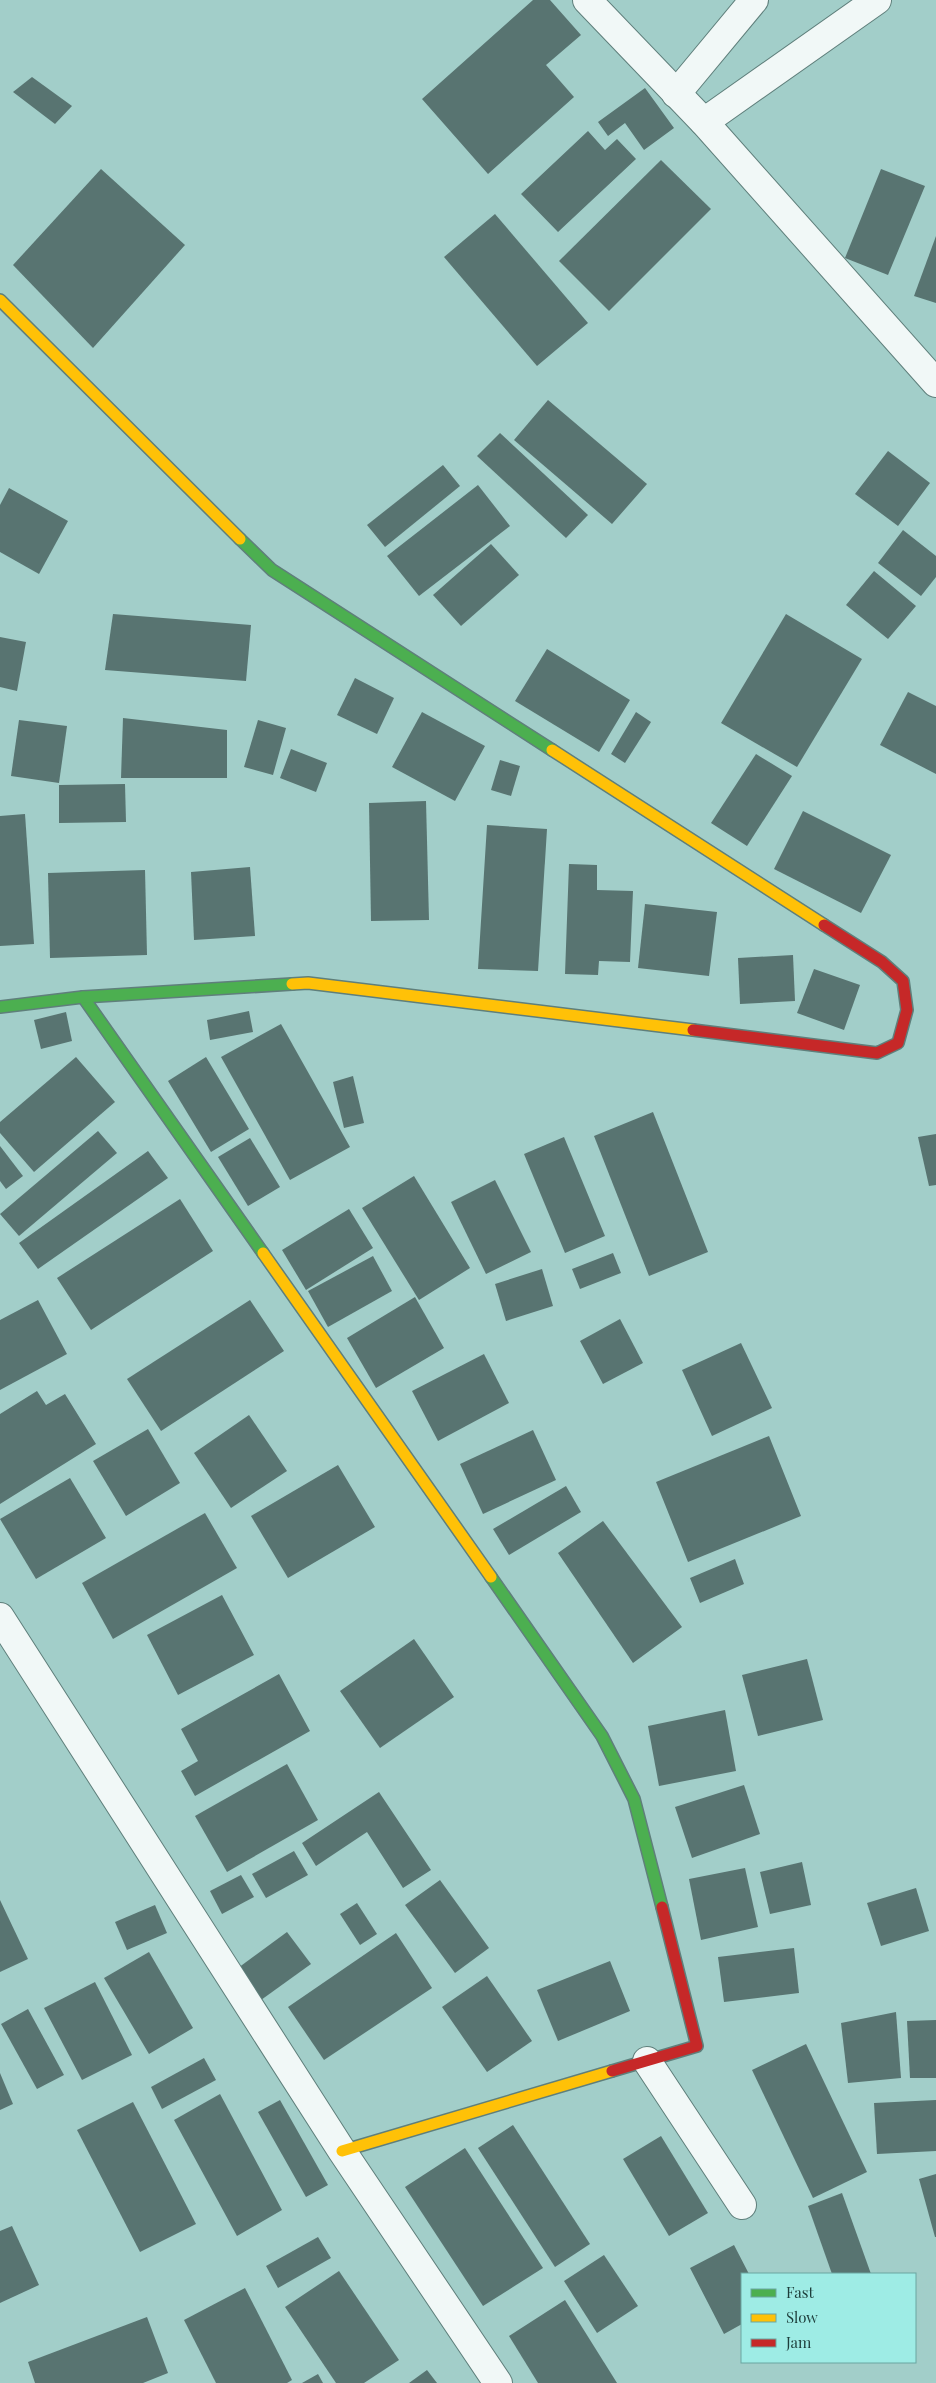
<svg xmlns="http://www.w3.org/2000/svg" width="936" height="2383" font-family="'Playfair Display',serif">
<rect width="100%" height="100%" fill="#a2cec9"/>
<g fill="#587471">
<polygon points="533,0 550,0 581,35 546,65 574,97 488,174 422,99"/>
<polygon points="32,77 72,106 55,124 13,92"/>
<polygon points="645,88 674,128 644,150 625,123 608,136 598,122"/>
<polygon points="588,131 605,150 617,139 636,159 558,232 521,194"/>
<polygon points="661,160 711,209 609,311 559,261"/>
<polygon points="101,169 185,245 93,348 13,265"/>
<polygon points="881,169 925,186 888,275 845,258"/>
<polygon points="495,214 588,323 537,366 444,257"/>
<polygon points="936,236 936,303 914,296"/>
<polygon points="548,400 647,484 612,524 514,440"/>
<polygon points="500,433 588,515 566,538 477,456"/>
<polygon points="888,451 930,483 898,526 855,494"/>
<polygon points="443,465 460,486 385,547 367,525"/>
<polygon points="478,485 510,526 419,596 387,556"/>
<polygon points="9,488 68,521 39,574 0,552 0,505"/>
<polygon points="903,530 936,556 936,577 921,596 878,563"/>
<polygon points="491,544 519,575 461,626 433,595"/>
<polygon points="874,571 916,606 888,639 846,605"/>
<polygon points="113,614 251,625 246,681 105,670"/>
<polygon points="786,614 862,659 797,767 721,723"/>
<polygon points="0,637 26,642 17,691 0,687"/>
<polygon points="547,649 630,700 599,752 515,701"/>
<polygon points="355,678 394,698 377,734 337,715"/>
<polygon points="908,692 936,706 936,774 880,745"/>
<polygon points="422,712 485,746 455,801 392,767"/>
<polygon points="636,712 651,722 625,763 611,754"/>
<polygon points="123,718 227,730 227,778 121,778"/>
<polygon points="19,720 67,726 59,783 11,776"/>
<polygon points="258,720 286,728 273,775 244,767"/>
<polygon points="291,749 327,763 316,792 280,778"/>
<polygon points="756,754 792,776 747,846 711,823"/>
<polygon points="500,760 520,766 511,796 491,790"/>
<polygon points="125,784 126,822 59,823 59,785"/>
<polygon points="426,801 429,920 371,921 369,803"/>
<polygon points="803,811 891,855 861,913 774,869"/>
<polygon points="25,814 34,944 0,946 0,816"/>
<polygon points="487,825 547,829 538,971 478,969"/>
<polygon points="569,864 597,865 597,890 633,891 630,962 599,961 598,975 565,974"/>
<polygon points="250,867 255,936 194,940 191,872"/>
<polygon points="145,870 147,955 50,958 48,873"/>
<polygon points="645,904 717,912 709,976 638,968"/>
<polygon points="793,955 795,1001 740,1004 738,958"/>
<polygon points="814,969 860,985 844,1030 797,1013"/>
<polygon points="249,1011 253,1032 210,1040 207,1020"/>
<polygon points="66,1012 72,1041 41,1049 34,1020"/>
<polygon points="281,1024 350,1147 290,1180 221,1057"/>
<polygon points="76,1057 115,1102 34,1172 0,1133 0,1122"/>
<polygon points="206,1057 249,1129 211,1152 168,1081"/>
<polygon points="353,1076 364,1123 344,1128 333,1082"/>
<polygon points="653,1112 708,1252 649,1276 594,1136"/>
<polygon points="98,1131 117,1153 19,1236 0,1214"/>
<polygon points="936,1134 936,1185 929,1186 918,1137"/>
<polygon points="564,1137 605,1236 565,1253 524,1154"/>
<polygon points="250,1138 280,1187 248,1206 218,1157"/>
<polygon points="0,1146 23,1176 6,1189 0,1181"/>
<polygon points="148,1151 168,1178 38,1269 19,1243"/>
<polygon points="414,1176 470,1268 419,1300 362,1208"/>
<polygon points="495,1180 531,1252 486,1274 451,1202"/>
<polygon points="180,1199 213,1251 91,1330 57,1278"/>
<polygon points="349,1209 373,1248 306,1290 282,1250"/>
<polygon points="613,1253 621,1273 580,1289 572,1269"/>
<polygon points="373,1256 392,1291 328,1327 308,1291"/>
<polygon points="542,1269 553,1306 506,1321 495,1284"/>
<polygon points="415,1297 444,1348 376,1388 347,1338"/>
<polygon points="38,1300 67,1354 0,1390 0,1320"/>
<polygon points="250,1300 284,1351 161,1431 127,1379"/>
<polygon points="620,1319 643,1363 603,1384 580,1341"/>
<polygon points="741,1343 772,1408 712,1436 682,1370"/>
<polygon points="484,1354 509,1403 438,1441 412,1391"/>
<polygon points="37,1391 46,1405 65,1394 96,1444 0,1504 0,1414"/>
<polygon points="249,1415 287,1471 231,1508 194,1453"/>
<polygon points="148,1429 180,1483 126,1516 93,1461"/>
<polygon points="533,1430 556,1480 483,1514 460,1464"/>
<polygon points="769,1436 801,1516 688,1562 656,1482"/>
<polygon points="338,1465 375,1527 288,1578 251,1516"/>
<polygon points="70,1478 106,1538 36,1579 0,1519"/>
<polygon points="566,1486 581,1512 509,1555 493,1529"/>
<polygon points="205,1513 237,1568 113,1639 82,1583"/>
<polygon points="603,1521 682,1627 633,1663 558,1553"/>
<polygon points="735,1559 744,1584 700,1603 690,1578"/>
<polygon points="222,1595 254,1655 178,1695 147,1635"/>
<polygon points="414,1639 454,1697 380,1748 340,1691"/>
<polygon points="807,1659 823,1720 758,1736 742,1675"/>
<polygon points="279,1674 310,1731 195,1796 181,1771 198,1761 181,1729"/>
<polygon points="725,1710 736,1771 659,1786 648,1726"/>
<polygon points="287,1764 318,1820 227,1872 195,1816"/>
<polygon points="744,1785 760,1834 692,1858 675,1807"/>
<polygon points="379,1792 431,1870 403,1888 367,1832 316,1866 302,1843"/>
<polygon points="294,1851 308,1875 266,1898 252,1874"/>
<polygon points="802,1862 811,1905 770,1914 760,1872"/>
<polygon points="745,1868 758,1927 701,1940 689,1879"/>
<polygon points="241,1875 254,1897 222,1914 210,1891"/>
<polygon points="440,1880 489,1948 455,1973 405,1905"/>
<polygon points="916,1888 929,1931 881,1946 867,1903"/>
<polygon points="0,1900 28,1959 0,1972"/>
<polygon points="357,1903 377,1934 360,1945 340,1914"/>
<polygon points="155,1905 167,1933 127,1950 115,1922"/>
<polygon points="287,1932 311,1964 261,2000 238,1968"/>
<polygon points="396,1933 432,1988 324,2060 288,2007"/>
<polygon points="794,1948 799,1993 724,2002 718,1957"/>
<polygon points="149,1952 193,2028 149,2054 104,1978"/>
<polygon points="610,1961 630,2011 558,2041 537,1990"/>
<polygon points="487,1976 532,2041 487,2072 442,2007"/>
<polygon points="95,1982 132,2055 82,2080 44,2008"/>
<polygon points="28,2009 64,2075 37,2089 1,2024"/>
<polygon points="896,2012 901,2078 848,2083 841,2023"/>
<polygon points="936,2020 936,2078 910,2078 907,2021"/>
<polygon points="806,2044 867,2172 813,2198 752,2070"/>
<polygon points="204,2058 216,2080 162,2109 151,2087"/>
<polygon points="0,2073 13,2104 0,2110"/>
<polygon points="220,2094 282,2210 237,2236 174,2120"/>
<polygon points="280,2100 328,2185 306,2197 258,2112"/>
<polygon points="936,2100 936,2151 877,2154 874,2103"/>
<polygon points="133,2102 196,2224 140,2252 77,2130"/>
<polygon points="513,2125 590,2244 555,2267 478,2148"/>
<polygon points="661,2136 708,2213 669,2236 623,2159"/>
<polygon points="465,2148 543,2268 483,2306 405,2187"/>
<polygon points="936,2174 936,2237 935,2237 919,2179"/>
<polygon points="842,2193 871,2274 832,2274 808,2206"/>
<polygon points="12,2226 39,2285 0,2303 0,2231"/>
<polygon points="318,2237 331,2258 278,2288 266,2266"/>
<polygon points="734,2245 749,2274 742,2274 742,2324 724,2334 690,2268"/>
<polygon points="604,2255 638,2306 597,2333 564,2281"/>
<polygon points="339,2271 399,2360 364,2383 336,2383 285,2307"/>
<polygon points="245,2288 292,2380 287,2383 216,2383 184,2320"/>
<polygon points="565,2300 617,2383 538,2383 509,2336"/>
<polygon points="147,2317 168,2373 143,2383 35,2383 28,2362"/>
<polygon points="427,2370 437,2383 409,2383"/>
<polygon points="318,2374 323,2383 302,2383"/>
</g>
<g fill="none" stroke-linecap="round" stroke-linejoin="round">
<g stroke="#5f7f7b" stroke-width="30">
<g id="street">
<polyline points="587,0 704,122 936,383"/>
<polyline points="676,94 754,0"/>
<polyline points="704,122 877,0"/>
<polyline points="0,1617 342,2151 498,2383"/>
<polyline points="647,2061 742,2205"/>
</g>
</g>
<g stroke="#5f7f7b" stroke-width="14">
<g id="fast">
<polyline points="240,539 272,570 552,750"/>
<polyline points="83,997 263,1253"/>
<polyline points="0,1007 83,997 292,984"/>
<polyline points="491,1577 602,1736 634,1799 662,1907"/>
</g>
</g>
<g stroke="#5f7f7b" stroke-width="14">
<g id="slow">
<polyline points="0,300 240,539"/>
<polyline points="552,750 824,925"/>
<polyline points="292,984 308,983 693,1030"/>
<polyline points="263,1253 491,1577"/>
<polyline points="342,2151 612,2071"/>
</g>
</g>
<g stroke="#5f7f7b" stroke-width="14">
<g id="jam">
<polyline points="693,1030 877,1053 898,1043 907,1010 903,981 882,962 824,925"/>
<polyline points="612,2071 697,2046 662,1907"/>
</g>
</g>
<use href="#street" stroke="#f1f8f7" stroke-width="28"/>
<use href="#fast" stroke="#4caf50" stroke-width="11"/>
<use href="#slow" stroke="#ffc107" stroke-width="11"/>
<use href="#jam" stroke="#c62828" stroke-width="11"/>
</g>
<rect x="741" y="2273" width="175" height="90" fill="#9eece5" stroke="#6aa6a1"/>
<rect x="751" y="2289" width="25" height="8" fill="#4caf50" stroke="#6aa6a1"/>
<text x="786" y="2298" font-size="15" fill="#1d3d3a">Fast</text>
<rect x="751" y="2314" width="25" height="8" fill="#ffc107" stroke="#6aa6a1"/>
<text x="786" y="2323" font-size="15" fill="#1d3d3a">Slow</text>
<rect x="751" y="2339" width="25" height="8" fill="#c62828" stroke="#6aa6a1"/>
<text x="786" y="2348" font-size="15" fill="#1d3d3a">Jam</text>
</svg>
